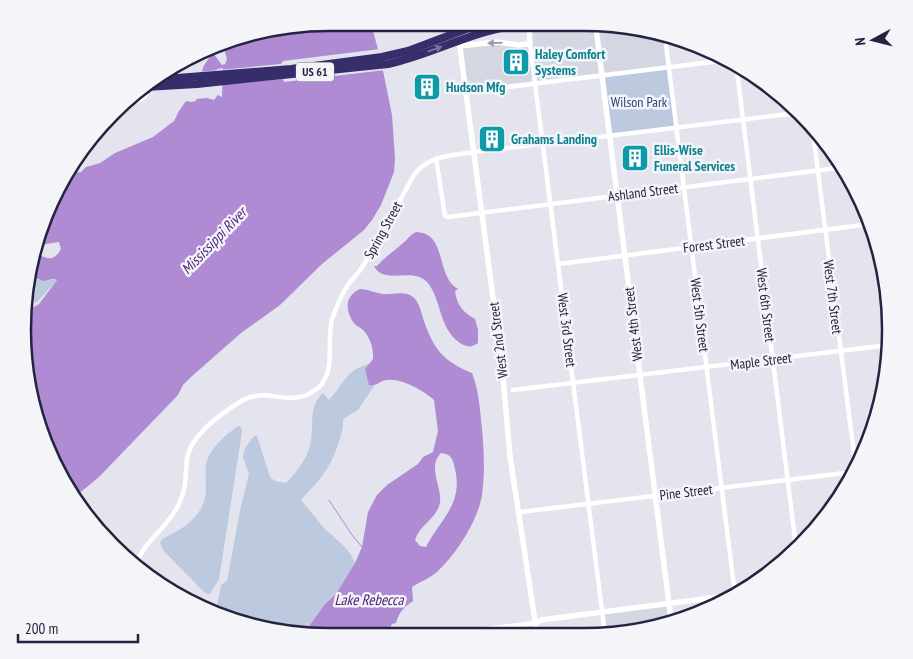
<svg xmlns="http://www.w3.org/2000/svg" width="913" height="659" font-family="'PT Sans Narrow',sans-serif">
<rect width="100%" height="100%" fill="#e3e4ed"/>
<g fill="#d4d6e1">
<polygon points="531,26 644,28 665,37 669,68 466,92 460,46 497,42 530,44"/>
<polygon points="669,603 671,620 624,634 605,634 602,611"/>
</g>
<g fill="#bcc9de">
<polygon points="669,68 676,128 610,136 602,76"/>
<polygon points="29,275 39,280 57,280 37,302 25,302 25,289"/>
<path d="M 370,364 L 369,385 L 374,386 L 358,410 L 343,419 C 344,427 341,434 339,442 C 329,471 321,478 301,500 C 309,509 316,519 324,528 C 335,539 349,547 355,563 L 336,594 L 325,604 L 302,634 L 216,611 L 221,585 L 227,581 L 240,511 L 249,474 L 243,457 L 245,448 L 254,436 L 257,436 L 270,477 L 275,481 L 286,483 C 296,473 306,460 310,446 C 315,427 307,408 323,393 L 329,400 C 344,384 346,369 370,364 Z"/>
<path d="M 238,426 L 241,427 L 242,432 L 219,579 L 210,594 L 205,593 L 163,550 L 160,543 L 162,539 C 183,529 204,517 206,491 C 206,482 205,473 206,464 C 210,448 226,435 238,426 Z"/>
</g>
<g fill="#ae8bd2" fill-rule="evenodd">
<path d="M 330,23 L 371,23 L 381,61 L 392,115 L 395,158 L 394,172 L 381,205 L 372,220 L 364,230 L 322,264 L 280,305 L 241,333 L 191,377 L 183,385 L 178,395 L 99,477 L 76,496 L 46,447 L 25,369 L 25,312 L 39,304 L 57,280 L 53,279 L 43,281 L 29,275 L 36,254 C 48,258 53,263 61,249 L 59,242 L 39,245 L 54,194 L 67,174 L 81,172 L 86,167 L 100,163 L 115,153 L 153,137 L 174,121 L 179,111 L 186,101 L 191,102 L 196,101 L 196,99 L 207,98 L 214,100 L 218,95 L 222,97 L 223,68 L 217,69 L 213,82 L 207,87 L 202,87 C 200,68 203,66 213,53 L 222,65 L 225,64 L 227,59 L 223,45 L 250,33 Z"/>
<path d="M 416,232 C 448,233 435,276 458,289 L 455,291 C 457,306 463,312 475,319 L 478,330 L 478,343 C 471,348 467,347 460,343 C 438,328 442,299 427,282 C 412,266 385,286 374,266 L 377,266 C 385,257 394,251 403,243 C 408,239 411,234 416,232 Z"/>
<path d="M 360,289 C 368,289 375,293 383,294 C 392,295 405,290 413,297 C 419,302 421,311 423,318 C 433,348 442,361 472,373 C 479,391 480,410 482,429 C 484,451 485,473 482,495 C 478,520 457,553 438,571 C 431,578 421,581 412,587 L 413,601 C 404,607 399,612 396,623 L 392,624 L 388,632 L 383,635 L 310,636 L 303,634 L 325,604 L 336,594 L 355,563 L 362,547 L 368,512 L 377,495 L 387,485 L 418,464 L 423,457 L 433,452 L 438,431 L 434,400 C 424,391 402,378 387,380 C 380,380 377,387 369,385 L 365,369 L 373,359 C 374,349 370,337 363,330 C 360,327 356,326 353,322 C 345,309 345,296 360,289 ZM 441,453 C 450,454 452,457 454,465 C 465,503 441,518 426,547 L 420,546 L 415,540 C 419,525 438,518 440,502 C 442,486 427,467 441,453 Z"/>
</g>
<polygon fill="#e3e4ed" points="380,49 385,70 284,82 283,79 219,85 222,70 220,70 215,83 198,84 198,72 281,64 283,61"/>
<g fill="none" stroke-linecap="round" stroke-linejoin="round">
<polyline stroke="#ae8bd2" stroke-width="1" points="329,500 352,535 362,547"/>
<g stroke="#fff" stroke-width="4.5">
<polyline points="665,37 735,594"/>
<polyline points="530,44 605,634"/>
<polyline points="736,63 796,547"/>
<polyline points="466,92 728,60"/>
<polyline points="122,106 142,99 146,95"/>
<polyline points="812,125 856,469"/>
<polyline points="436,158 445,216 448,217 838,168"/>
<polyline points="559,264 870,224"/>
<polyline points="513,390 889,345"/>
<polyline points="520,512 853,472"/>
<path d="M 137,561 C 140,556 143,550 147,545 C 158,531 172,520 179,504 C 187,487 185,476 187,459 C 191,434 222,413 243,400 C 265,387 290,407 312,392 C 314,390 319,388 321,385 C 336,366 326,342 332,319 C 336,308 341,295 348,285 C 353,278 360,272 364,264 C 382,235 397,205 414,175 C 429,155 451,156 474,152 L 797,113"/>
<polyline points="457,632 536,623"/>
</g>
<g stroke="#fff" stroke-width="5.5">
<polyline points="457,25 502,366 510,456 537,634"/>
<polyline points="596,28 671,620"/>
<polyline points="460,46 497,42 518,45 530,44 529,26"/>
<polyline points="536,623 541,620 734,595"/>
</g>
<g stroke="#362e6b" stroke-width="8">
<polyline points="152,80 291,69 382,57 408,51 477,25"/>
<path d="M 145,87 L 197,84 L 388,64 C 431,55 469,32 513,26"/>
</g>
</g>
<defs><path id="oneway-solid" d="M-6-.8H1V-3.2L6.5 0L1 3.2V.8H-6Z" transform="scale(1.25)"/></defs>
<use fill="#9d9ca9" href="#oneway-solid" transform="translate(495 43) rotate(179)"/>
<use fill="#78749d" href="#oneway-solid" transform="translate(435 49) rotate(-19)"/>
<defs>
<g id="building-square" transform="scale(1.4375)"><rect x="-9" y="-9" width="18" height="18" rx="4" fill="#0f9aa8" stroke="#f4f5f9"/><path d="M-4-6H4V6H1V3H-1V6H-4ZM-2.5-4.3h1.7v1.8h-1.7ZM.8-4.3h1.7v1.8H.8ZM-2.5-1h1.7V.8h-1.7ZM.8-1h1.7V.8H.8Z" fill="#fff"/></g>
</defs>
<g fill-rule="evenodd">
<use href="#building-square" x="516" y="62"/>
<use href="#building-square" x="427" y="87"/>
<use href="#building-square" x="492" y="139"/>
<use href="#building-square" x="635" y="158"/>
</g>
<g text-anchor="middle" stroke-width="5" stroke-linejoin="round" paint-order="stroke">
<rect fill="#f4f5f9" stroke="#636277" stroke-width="1" x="296" y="62.5" width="38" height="19" rx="4"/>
<g font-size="12" font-weight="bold" fill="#25233f">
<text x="315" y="76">US 61</text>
</g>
<g font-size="14" font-weight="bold" fill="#0d838f" stroke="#f4f5f9" text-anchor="start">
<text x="535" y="59">Haley Comfort<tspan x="535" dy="16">Systems</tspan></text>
<text x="446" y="92">Hudson Mfg</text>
<text x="511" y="144">Grahams Landing</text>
<text x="654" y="155">Ellis-Wise<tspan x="654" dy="16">Funeral Services</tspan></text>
</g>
<g font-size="14" fill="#2d4176" stroke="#f4f5f9">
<text x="639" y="107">Wilson Park</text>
</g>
<g font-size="14" fill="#25233f" stroke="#f4f5f9">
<text transform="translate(643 192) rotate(-7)" y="5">Ashland Street</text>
<text transform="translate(383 230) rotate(-61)" y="5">Spring Street</text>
<text transform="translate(714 244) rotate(-7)" y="5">Forest Street</text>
<text transform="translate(833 297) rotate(83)" y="5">West 7th Street</text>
<text transform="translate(766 305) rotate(83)" y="5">West 6th Street</text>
<text transform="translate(700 315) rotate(83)" y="5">West 5th Street</text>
<text transform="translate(633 324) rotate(-97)" y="5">West 4th Street</text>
<text transform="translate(567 330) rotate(83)" y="5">West 3rd Street</text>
<text transform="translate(498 340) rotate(-97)" y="5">West 2nd Street</text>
<text transform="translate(761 361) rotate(-7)" y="5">Maple Street</text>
<text transform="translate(686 492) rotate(-7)" y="5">Pine Street</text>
</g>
<g font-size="15" font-style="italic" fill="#4c1c7b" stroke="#f4f5f9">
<text transform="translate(214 241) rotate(-46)" y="5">Mississippi River</text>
<text x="369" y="605">Lake Rebecca</text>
</g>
</g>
<path d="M0 0H913V659H0ZM329 31H584A298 298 0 0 1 882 329V330A298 298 0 0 1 584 628H329A298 298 0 0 1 31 330V329A298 298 0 0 1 329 31Z" fill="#f4f5f9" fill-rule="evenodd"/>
<path fill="none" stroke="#25233f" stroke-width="2.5" d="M329 31H584A298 298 0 0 1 882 329V330A298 298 0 0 1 584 628H329A298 298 0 0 1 31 330V329A298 298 0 0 1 329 31Z"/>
<g transform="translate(873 40) rotate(263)" stroke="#f4f5f9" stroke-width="4" paint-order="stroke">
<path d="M0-4L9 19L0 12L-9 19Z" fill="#25233f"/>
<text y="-8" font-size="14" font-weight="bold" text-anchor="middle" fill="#25233f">N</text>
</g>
<path d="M18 634v8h120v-8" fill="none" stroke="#25233f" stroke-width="2.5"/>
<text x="25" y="634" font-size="15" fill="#25233f" stroke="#f4f5f9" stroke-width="4" paint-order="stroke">200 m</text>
</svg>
